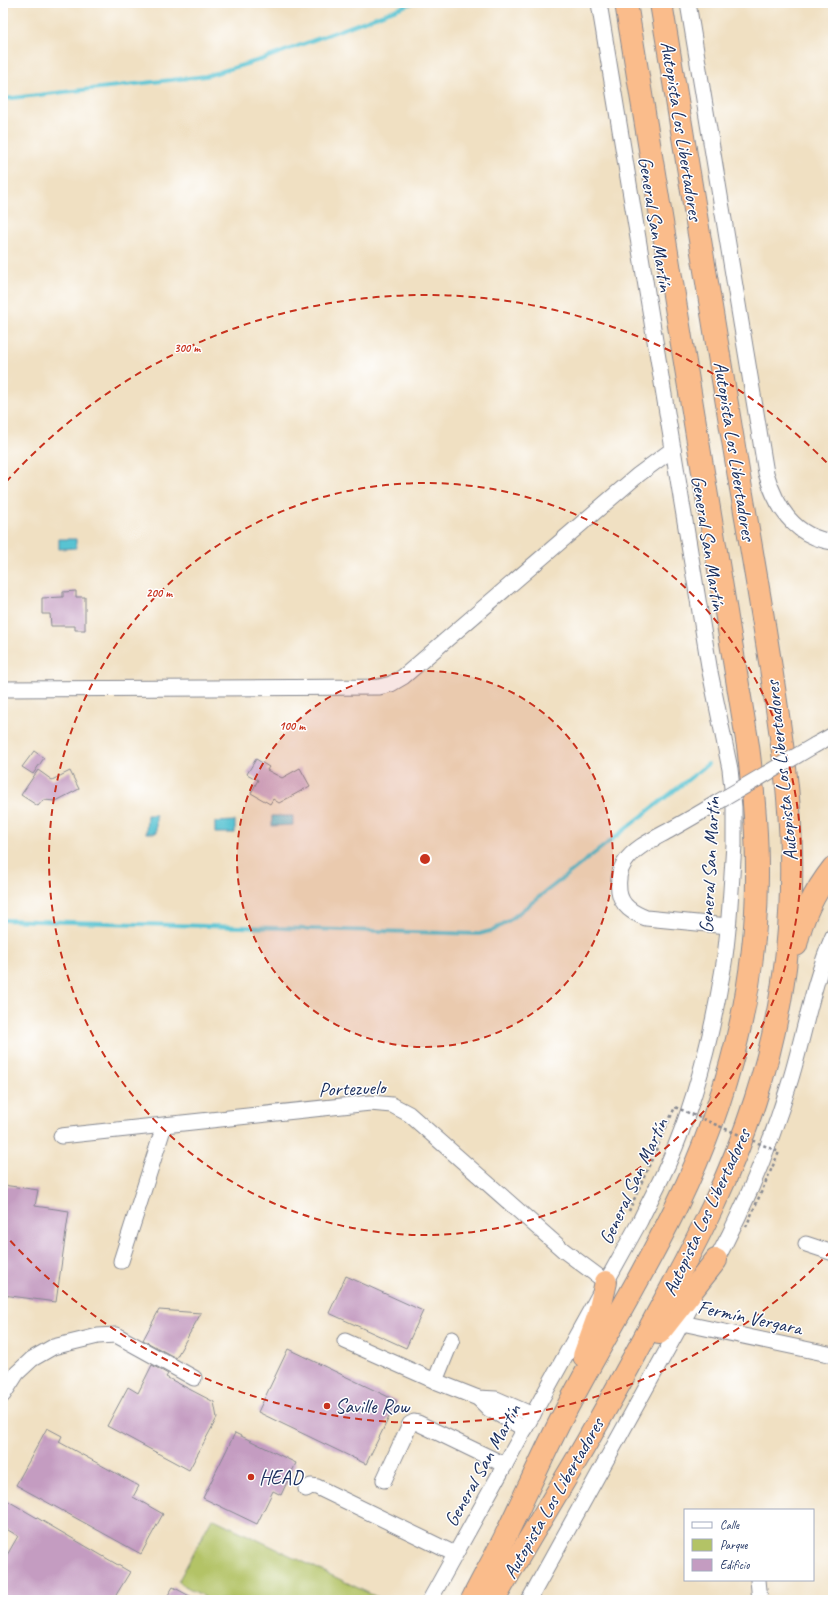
<svg xmlns="http://www.w3.org/2000/svg" width="836" height="1603" font-family="Caveat,sans-serif">
<rect width="100%" height="100%" fill="#fff"/>
<filter id="ink" filterUnits="userSpaceOnUse"><feTurbulence type="fractalNoise" baseFrequency=".025" numOctaves="2"/><feDisplacementMap in="SourceGraphic" scale="8" xChannelSelector="R" yChannelSelector="G"/><feConvolveMatrix kernelMatrix="1 2 1 2 8 2 1 2 1" color-interpolation-filters="sRGB"/></filter>
<filter id="wash" filterUnits="userSpaceOnUse"><feTurbulence type="fractalNoise" baseFrequency=".012" numOctaves="4" result="noise"/><feDisplacementMap in="SourceGraphic" scale="16" xChannelSelector="R" yChannelSelector="G"/><feGaussianBlur stdDeviation="0.9" result="paint"/><feColorMatrix in="noise" values="0 0 0 0 0 0 0 0 0 0 0 0 0 0 0 0 0 1.4 0 .05"/><feComposite in="paint" operator="in"/></filter>
<g filter="url(#wash)">
<rect width="100%" height="100%" fill="#f0e0c2"/>
<polygon fill="#b3c366" stroke="#677962" points="212,1518 383,1600 210,1600 178,1582"/>
<g fill="#58c3d2" stroke="#3a7998">
<polygon points="59,539 76,539 76,548 59,549"/>
<polygon points="147,815 156,815 156,833 146,833"/>
<polygon points="272,816 293,816 293,825 272,826"/>
<polygon points="235,821 235,833 215,833 215,822"/>
</g>
<g fill="none" stroke-linecap="round" stroke-linejoin="round">
<g stroke="#58c3d2" stroke-width="4">
<polyline points="3,99 206,76 263,59 413,3"/>
<polyline points="3,920 479,934 494,930 511,919 708,764"/>
</g>
</g>
<g id="blocks">
<g fill="#c49cc1">
<polygon points="76,591 76,597 85,597 85,630 75,630 75,626 51,626 50,614 42,614 42,598 63,597 63,592"/>
<polygon points="34,751 44,758 33,774 22,767"/>
<polygon points="256,759 269,767 267,770 282,778 300,768 310,786 279,803 273,799 270,804 251,793 258,780 247,774"/>
<polygon points="38,770 52,780 70,771 79,789 56,801 43,800 38,806 21,795"/>
<polygon points="3,1185 38,1190 35,1206 69,1211 56,1302 3,1295"/>
<polygon points="346,1276 423,1311 406,1348 329,1313"/>
<polygon points="159,1310 201,1313 176,1358 143,1340"/>
<polygon points="288,1349 397,1401 366,1464 258,1412"/>
<polygon points="152,1365 168,1374 166,1377 214,1402 217,1418 189,1470 107,1426 128,1387 138,1393"/>
<polygon points="47,1428 62,1436 59,1442 139,1486 133,1497 163,1514 141,1554 16,1485"/>
<polygon points="235,1433 296,1463 281,1495 273,1491 257,1524 203,1498"/>
<polygon points="3,1498 130,1572 113,1600 3,1600 3,1562 18,1536 3,1527"/>
<polygon points="173,1587 197,1600 165,1600"/>
</g>
</g>
</g>
<g filter="url(#ink)">
<use href="#blocks" fill-opacity="0" stroke="#868890" stroke-width="1"/>
<g fill="none" stroke-linecap="round" stroke-linejoin="round">
<g stroke="#868890" stroke-width="17">
<g id="minor">
<path d="M 688,3 L 766,473 C 776,507 794,537 833,542"/>
<polyline points="3,689 379,687 391,684 403,677 638,475 673,449"/>
<polyline points="815,745 833,735"/>
<path d="M 718,802 C 702,812 686,821 670,830 C 654,839 635,847 625,862 C 619,870 618,881 619,891 C 621,906 633,913 646,918 L 728,926"/>
<polyline points="61,1136 370,1103 392,1105 409,1114 563,1250 606,1282"/>
<polyline points="806,1244 833,1253"/>
<polyline points="121,1261 164,1126"/>
<path d="M 712,1268 C 745,1208 771,1144 791,1078 C 805,1031 813,982 833,936"/>
<polyline points="682,1323 833,1355"/>
<polyline points="345,1341 435,1381 478,1398 496,1399 533,1415"/>
<polyline points="435,1381 452,1339"/>
<polyline points="3,1395 17,1373 32,1359 53,1347 98,1336 116,1335 194,1378"/>
<polyline points="478,1398 489,1409 525,1429"/>
<polyline points="384,1480 410,1424 414,1422 418,1423 505,1465"/>
<polyline points="306,1489 311,1486 317,1487 455,1554"/>
<polyline points="758,1580 760,1600"/>
<path d="M 430,1600 L 640,1221 C 649,1202 659,1184 668,1164 C 696,1101 713,1031 724,963 C 730,924 731,884 734,845 L 734,807 L 730,769 L 710,672 L 599,3"/>
<polyline points="529,1600 694,1301"/>
</g>
</g>
<g stroke="#868890" stroke-width="24">
<g id="highway">
<path d="M 796,945 C 802,917 815,891 833,868"/>
<polyline points="659,1333 716,1260"/>
<polyline points="584,1356 598,1317 606,1282"/>
<path d="M 472,1600 C 482,1580 494,1559 504,1539 C 525,1496 544,1452 566,1410 C 602,1341 644,1274 678,1203 C 728,1100 758,985 757,870 C 757,828 753,787 748,746 L 626,3"/>
<path d="M 494,1600 C 524,1546 557,1494 588,1440 C 613,1396 637,1352 661,1307 C 697,1241 732,1173 755,1101 C 781,1021 793,936 791,852 C 790,790 780,729 771,668 C 761,604 750,540 739,477 C 713,319 687,161 661,3"/>
</g>
</g>
<use href="#minor" stroke="#fff" stroke-width="15"/>
<use href="#highway" stroke="#fabc8b" stroke-width="22"/>
<g stroke="#868890" stroke-width="17" stroke-linecap="butt">
<polyline id="minor-bridge" points="718,802 815,745"/>
</g>
<polyline stroke="#868890" stroke-width="2.5" stroke-dasharray="3 3" stroke-linecap="butt" points="629,1211 675,1107 779,1152 745,1229"/>
<use href="#minor-bridge" stroke="#fff" stroke-width="15"/>
</g>
</g>
<circle cx="425" cy="859" r="188" fill="#c8321e" fill-opacity=".12"/>
<g fill="none" stroke="#c8321e" stroke-width="2" stroke-dasharray="7 5">
<circle cx="425" cy="859" r="188"/>
<circle cx="425" cy="859" r="376"/>
<path d="M831 1251A564 564 0 0 1 6 1236M6 482A564 564 0 0 1 831 467"/>
</g>
<g fill="#c8321e" stroke="#fff" stroke-width="1.5">
<circle cx="327" cy="1406" r="4"/>
<circle cx="251" cy="1477" r="4"/>
</g>
<g text-anchor="middle" stroke-width="3" stroke-linejoin="round" paint-order="stroke">
<g font-size="20" fill="#1b2f5e" stroke="#fff">
<text transform="translate(682 131) rotate(81)" y="7">Autopista Los Libertadores</text>
<text transform="translate(656 224) rotate(81)" y="7">General San Martín</text>
<text transform="translate(735 451) rotate(81)" y="7">Autopista Los Libertadores</text>
<text transform="translate(709 543) rotate(81)" y="7">General San Martín</text>
<text transform="translate(781 771) rotate(-96)" y="7">Autopista Los Libertadores</text>
<text transform="translate(709 865) rotate(-87)" y="7">General San Martín</text>
<text transform="translate(352 1088) rotate(-2)" y="7">Portezuelo</text>
<text transform="translate(633 1181) rotate(-65)" y="7">General San Martín</text>
<text transform="translate(706 1212) rotate(-65)" y="7">Autopista Los Libertadores</text>
<text transform="translate(750 1317) rotate(12)" y="7">Fermín Vergara</text>
<text transform="translate(482 1465) rotate(-61)" y="7">General San Martín</text>
<text transform="translate(553 1498) rotate(-60)" y="7">Autopista Los Libertadores</text>
</g>
<g font-size="20" fill="#1b2f5e" stroke="#fff" text-anchor="start">
<text x="335" y="1413">Saville Row</text>
<text x="259" y="1484">HEAD</text>
</g>
</g>
<circle cx="425" cy="859" r="6" fill="#c8321e" stroke="#fff" stroke-width="2"/>
<g font-size="12" text-anchor="middle" font-weight="bold" fill="#c8321e" stroke="#fff" stroke-width="3" stroke-linejoin="round" paint-order="stroke">
<text x="187" y="352">300 m</text>
<text x="159" y="597">200 m</text>
<text x="292" y="730">100 m</text>
</g>
<rect width="836" height="1603" fill="none" stroke="#fff" stroke-width="16"/>
<rect x="684" y="1509" width="130" height="72" fill="#ffffff" stroke="#a4acbf"/>
<rect x="692" y="1522" width="20" height="6" fill="#ffffff" stroke="#a4acbf"/>
<text x="720" y="1529" font-size="12" fill="#1b2f5e">Calle</text>
<rect x="692" y="1539" width="20" height="12" fill="#b3c366" stroke="#a4acbf"/>
<text x="720" y="1549" font-size="12" fill="#1b2f5e">Parque</text>
<rect x="692" y="1559" width="20" height="12" fill="#c49cc1" stroke="#a4acbf"/>
<text x="720" y="1569" font-size="12" fill="#1b2f5e">Edificio</text>
</svg>
